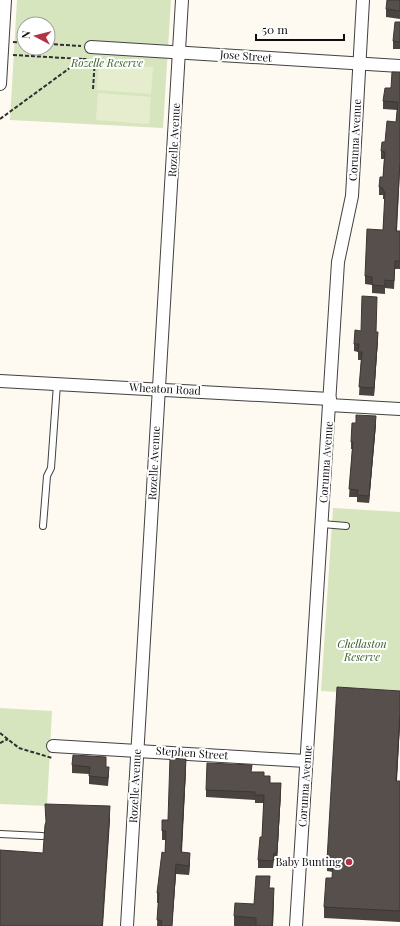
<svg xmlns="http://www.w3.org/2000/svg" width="400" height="926" font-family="'Playfair Display',serif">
<rect width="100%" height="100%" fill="#fefaf1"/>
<g fill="#d6e5be" fill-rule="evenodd">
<path d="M 17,0 L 171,0 L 163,128 L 10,120 ZM 24,24 L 48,24 L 48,48 L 24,48 Z"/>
<polygon points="333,508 400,512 400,695 321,691"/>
<polygon points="0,708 52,711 47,806 0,804"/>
</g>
<g fill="#e6edcf">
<polygon points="99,63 153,67 151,94 97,90"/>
<polygon points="98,93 151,97 149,124 96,120"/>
</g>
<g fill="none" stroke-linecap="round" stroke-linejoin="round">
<g stroke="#414141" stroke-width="8">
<g id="service">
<polyline points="322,524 346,526"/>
<polyline points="43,526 47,476 51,468 57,384"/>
<polyline points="0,834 42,836"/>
</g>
</g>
<g stroke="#414141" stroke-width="14">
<g id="minor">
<polyline points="91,47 400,66"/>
<polyline points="0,84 5,0"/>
<polyline points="0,381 330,399"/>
<polyline points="329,405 400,409"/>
<polyline points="53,746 306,761"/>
<polyline points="127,926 182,0"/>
<polyline points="296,926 338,262 352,196 363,0"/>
</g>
</g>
<g stroke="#303030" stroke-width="2" stroke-dasharray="4 2" stroke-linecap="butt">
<polyline points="13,42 24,43"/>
<polyline points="48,44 81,46"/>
<polyline points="13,55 82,59"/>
<polyline points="93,89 95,59"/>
<polyline points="0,119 82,59 87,59"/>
<polyline points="0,733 19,748 52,758"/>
<polyline points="0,743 8,739"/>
</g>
<use href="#service" stroke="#fff" stroke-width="6"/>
<use href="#minor" stroke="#fff" stroke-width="12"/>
</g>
<g fill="#4a4441">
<polygon points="400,0 400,19 386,17 386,9"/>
<polygon points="400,22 400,49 393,49 393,41"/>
<polygon points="400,72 400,170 397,231 400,231 400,269 395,269 394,289 385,288 385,294 372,293 372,285 365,284 365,276 383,230 385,199 383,199 383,195 379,195 379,187 383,177 384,159 381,159 381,151 396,122 397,110 383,109 383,101"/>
<polygon points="376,332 378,339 374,396 359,395 361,360 358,360 358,352 354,351 354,344"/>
<polygon points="376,424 369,503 357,502 357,497 349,497 352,449 351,449 351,442"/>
<polygon points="400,691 400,724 397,781 400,781 400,922 324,918 324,907 332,878 333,872 327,871 327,860"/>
<polygon points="72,765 106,767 109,775 108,786 89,784 89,774 72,773"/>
<polygon points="186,769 182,852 190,863 189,875 176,874 172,926 157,926 158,903 157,903 157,893 165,853 166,840 162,840 162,831 168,820"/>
<polygon points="252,772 264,776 270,783 281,791 277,861 274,860 273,868 258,868 258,860 262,837 264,803 255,803 255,800 206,797 206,790"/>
<polygon points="270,888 274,898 273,926 234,926 234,916 254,904"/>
</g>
<g fill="#3c3735">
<polygon points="378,332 378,339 374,396 374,388"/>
<polygon points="376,416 376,424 369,503 369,496"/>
<polygon points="400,713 400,724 396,792 396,781"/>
<polygon points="186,759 186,769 181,862 181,852"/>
<polygon points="281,783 281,791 277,861 277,853"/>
<polygon points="110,806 110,821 103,926 102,926"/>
<polygon points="190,853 190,863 189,875 189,866"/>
<polygon points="176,864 176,874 172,926"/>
<polygon points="274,888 273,926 272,926"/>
</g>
<g fill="#564f4c" stroke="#3c3735">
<polygon points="387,0 400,0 400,11 386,9"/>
<polygon points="395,22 400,22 400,42 393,41"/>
<polygon points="392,72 400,72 400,162 396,231 400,231 400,261 395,261 394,281 385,280 385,286 372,285 372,277 365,276 367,229 383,230 385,192 383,191 383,188 379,187 380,177 383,177 385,152 381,151 382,142 385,142 387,121 396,122 398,102 383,101 385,88 391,88"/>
<polygon points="362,296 377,297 376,332 378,332 374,388 359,387 362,352 358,352 359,344 354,344 355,330 361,331"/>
<polygon points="356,415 376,416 369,496 357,495 358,490 349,489 353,442 351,442 352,423 356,423"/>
<polygon points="337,687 400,691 400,713 396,781 400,781 400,911 324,907 326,878 332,878 333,861 327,860"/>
<polygon points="73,755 106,757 106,767 109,767 108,778 89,776 90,767 72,765"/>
<polygon points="170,758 186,759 181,852 190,853 189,866 176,864 172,926 161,926 162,921 157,920 159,893 157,893 162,852 165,853 166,831 162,831 162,820 168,820"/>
<polygon points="207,763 252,765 251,772 264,772 264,776 270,776 270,783 281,783 277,853 274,853 273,861 258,860 260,837 262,837 264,795 255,795 255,792 206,790"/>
<polygon points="45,804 110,806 102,926 0,926 0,850 43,853 45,825 46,822"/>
<polygon points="256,876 270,876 269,888 274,888 272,926 256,926 256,918 234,916 235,903 254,904"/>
</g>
<circle fill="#b13445" stroke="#fff" stroke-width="1.5" cx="349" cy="862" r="4"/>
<g text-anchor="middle" stroke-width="4" stroke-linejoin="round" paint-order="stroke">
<g font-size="11" fill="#0e0e0e" stroke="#fff">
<text transform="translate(246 56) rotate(4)" y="4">Jose Street</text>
<text transform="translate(174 140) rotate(-87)" y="4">Rozelle Avenue</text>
<text transform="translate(355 140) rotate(-87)" y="4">Corunna Avenue</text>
<text transform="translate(165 389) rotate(3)" y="4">Wheaton Road</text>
<text transform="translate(326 462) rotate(-86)" y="4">Corunna Avenue</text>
<text transform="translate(154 463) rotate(-87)" y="4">Rozelle Avenue</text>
<text transform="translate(192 753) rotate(4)" y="4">Stephen Street</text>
<text transform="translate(135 786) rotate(-87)" y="4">Rozelle Avenue</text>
<text transform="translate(305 786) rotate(-86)" y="4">Corunna Avenue</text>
</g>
<g font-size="11" font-style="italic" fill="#366025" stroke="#fff">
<text x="107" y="67">Rozelle Reserve</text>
<text x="362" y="648">Chellaston<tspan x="362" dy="13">Reserve</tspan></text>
</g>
<g font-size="11" fill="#0e0e0e" stroke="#fff" text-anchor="end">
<text x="341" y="866">Baby Bunting</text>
</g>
</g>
<g transform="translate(36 36) rotate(277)"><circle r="19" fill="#ffffff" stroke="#9f9f9f"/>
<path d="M0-3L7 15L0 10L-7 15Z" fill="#b13445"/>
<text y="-6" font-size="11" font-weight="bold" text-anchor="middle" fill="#0e0e0e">N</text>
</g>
<path d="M256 34v6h88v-6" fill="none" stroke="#0e0e0e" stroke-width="2"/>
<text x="262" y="34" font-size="12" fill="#0e0e0e" stroke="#ffffff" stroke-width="3" paint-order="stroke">50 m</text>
</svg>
